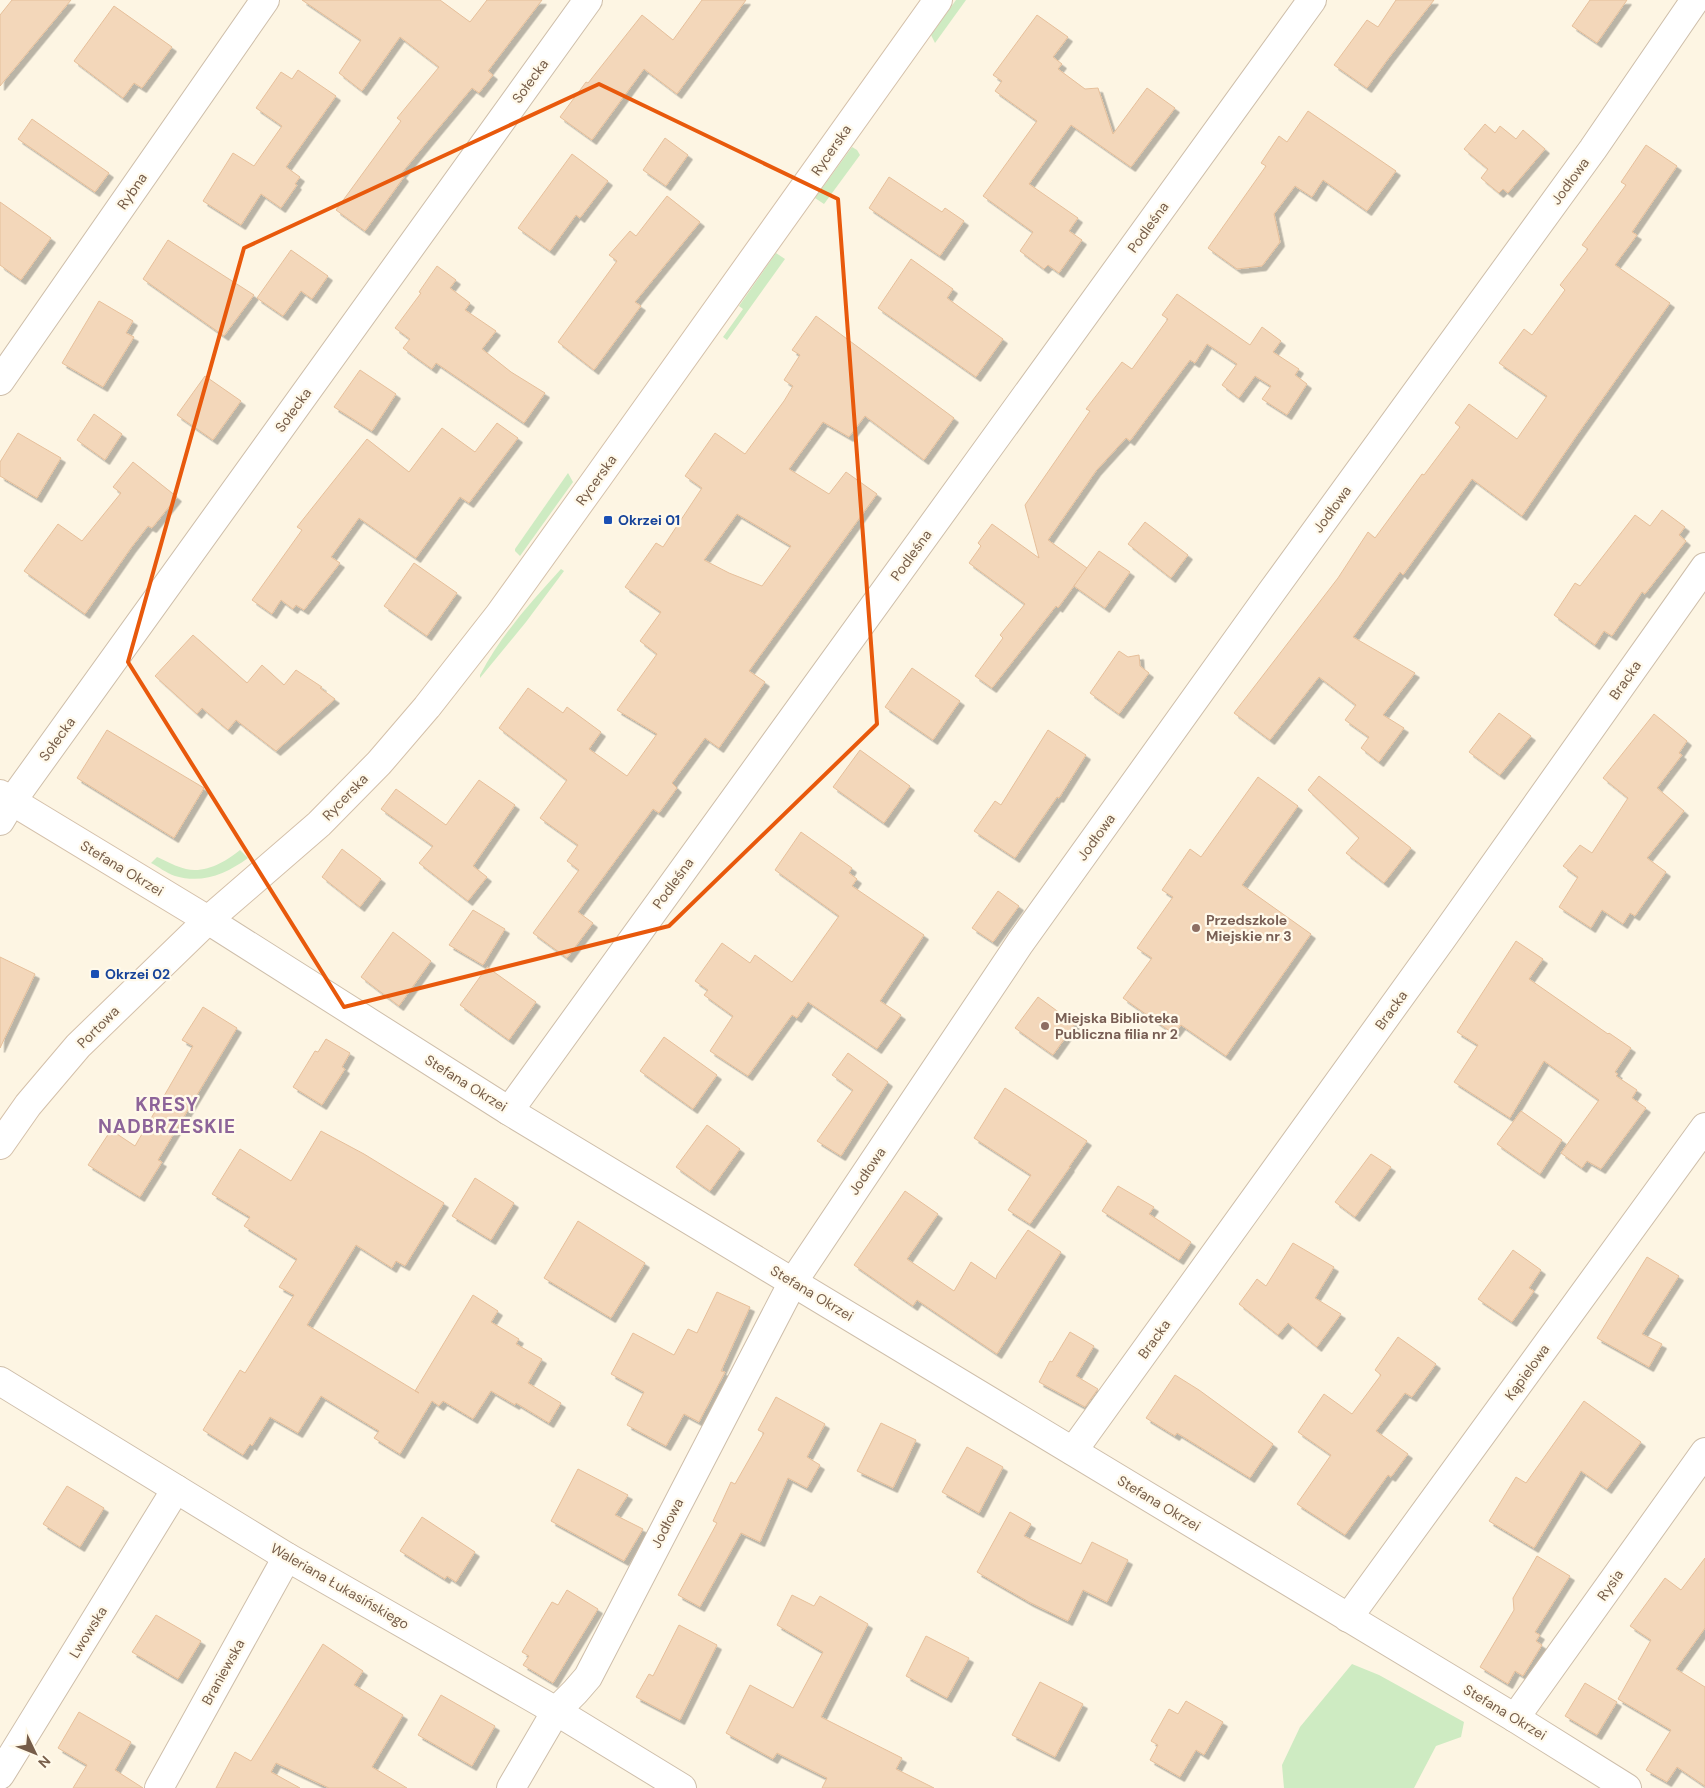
<svg xmlns="http://www.w3.org/2000/svg" width="1705" height="1788" font-family="'DM Sans',sans-serif">
<defs>
<filter id="shadow"><feDropShadow dx="4.5" dy="4.5" stdDeviation="0" flood-color="#0004"/></filter>
</defs>
<rect width="100%" height="100%" fill="#fdf5e3"/>
<g fill="#ceebc2">
<polygon points="956,0 966,0 935,43 931,35"/>
<polygon points="852,147 857,150 860,155 824,204 815,198"/>
<polygon points="776,253 785,259 727,340 723,337 743,309 739,306"/>
<polygon points="568,473 573,482 520,556 515,551 515,549"/>
<path d="M 561,569 L 564,571 L 526,622 L 480,678 L 480,675 C 501,635 531,602 561,569 Z"/>
<path d="M 240,850 L 248,858 C 226,874 203,884 175,876 C 166,873 159,867 151,863 L 157,857 C 166,861 177,867 186,869 C 205,874 227,861 240,850 Z"/>
<polygon points="1352,1664 1379,1675 1464,1722 1461,1737 1436,1746 1414,1788 1284,1788 1282,1765 1300,1727"/>
</g>
<g fill="#f3d7ba" stroke="#e6bf9a" fill-rule="evenodd" filter="url(#shadow)">
<polygon points="12,0 71,0 0,86 0,15"/>
<polygon points="302,0 440,0 470,22 487,0 542,0 488,71 493,75 479,93 472,88 427,142 401,174 404,177 365,231 336,210 401,121 397,118 439,67 400,37 362,91 339,73 361,40"/>
<polygon points="702,0 746,0 677,94 644,69 592,140 560,117 586,82 588,83 642,15 673,40"/>
<polygon points="1396,0 1434,0 1388,59 1367,88 1334,65 1367,20 1378,27"/>
<polygon points="1590,0 1627,0 1597,43 1572,26"/>
<polygon points="114,6 172,47 142,88 134,83 123,98 74,61"/>
<polygon points="1037,15 1068,37 1053,57 1062,64 1058,69 1085,89 1098,88 1113,134 1147,88 1175,108 1131,167 1071,125 1029,184 1078,218 1069,231 1082,240 1059,273 1048,265 1044,269 1020,251 1033,232 983,196 1037,121 995,91 1002,81 993,75"/>
<polygon points="298,70 336,96 286,167 300,177 295,184 297,185 281,208 261,194 241,225 203,201 233,153 254,166 282,126 256,108 281,72 292,79"/>
<polygon points="1308,111 1396,171 1367,211 1323,180 1312,197 1295,186 1274,214 1280,242 1262,266 1237,269 1208,248 1266,166 1261,163 1279,136 1287,142"/>
<polygon points="32,119 109,173 95,192 18,139"/>
<polygon points="1485,124 1495,133 1500,126 1516,139 1523,130 1545,149 1508,193 1503,189 1499,193 1481,178 1488,169 1464,149"/>
<polygon points="665,138 688,155 666,186 643,170"/>
<polygon points="1646,145 1677,166 1632,232 1637,235 1615,265 1670,303 1575,438 1522,516 1472,479 1403,575 1400,572 1353,637 1415,673 1383,715 1404,728 1379,762 1361,748 1369,737 1345,720 1356,705 1319,677 1270,740 1234,713 1338,578 1368,532 1375,538 1422,474 1424,475 1460,427 1455,423 1469,404 1517,439 1547,396 1499,363 1524,329 1532,335 1565,290 1560,285 1588,249 1582,245 1626,185 1621,182"/>
<polygon points="572,154 608,181 580,218 576,215 550,251 518,228"/>
<polygon points="889,177 942,212 945,208 964,221 940,256 869,208"/>
<polygon points="667,196 700,222 635,302 641,306 594,370 558,342 617,261 609,255 630,231 636,236"/>
<polygon points="0,202 51,238 21,280 0,265"/>
<polygon points="168,240 254,295 224,336 143,279"/>
<polygon points="291,250 328,276 312,299 301,291 283,316 257,298"/>
<polygon points="911,259 953,289 947,298 1003,339 976,377 878,308"/>
<polygon points="437,266 456,280 450,288 470,303 465,310 496,331 482,349 511,372 545,393 524,423 436,363 432,369 403,348 410,339 395,328 421,293 419,292"/>
<polygon points="1177,294 1250,345 1262,327 1281,341 1273,352 1299,369 1295,375 1307,384 1287,415 1262,399 1271,386 1255,376 1239,398 1222,385 1237,364 1207,344 1195,363 1190,360 1130,441 1126,438 1096,471 1048,540 1087,568 1058,608 1056,606 992,688 975,676 1003,638 1000,635 1025,604 969,563 981,546 978,543 992,524 1039,558 1025,505 1090,411 1086,409 1122,362 1132,369 1168,319 1162,315"/>
<polygon points="99,301 133,321 126,333 134,337 103,387 62,363"/>
<path d="M 816,316 L 954,418 L 924,460 L 865,416 L 849,437 L 823,422 L 789,469 L 829,494 L 846,472 L 877,494 L 749,671 L 765,682 L 719,748 L 705,738 L 672,783 L 677,788 L 659,813 L 653,809 L 578,912 L 593,923 L 567,958 L 533,933 L 579,870 L 567,861 L 578,845 L 540,818 L 567,780 L 499,728 L 528,688 L 563,713 L 567,707 L 601,732 L 589,749 L 627,776 L 657,734 L 617,710 L 657,654 L 640,641 L 661,612 L 625,587 L 656,543 L 663,547 L 702,488 L 685,476 L 715,433 L 745,454 L 784,401 L 793,386 L 784,380 L 800,355 L 792,350 ZM 737,514 L 791,546 L 762,586 L 729,573 L 704,560 Z"/>
<polygon points="360,370 396,394 372,431 334,407"/>
<polygon points="205,376 241,401 213,440 177,415"/>
<polygon points="94,414 122,434 105,460 77,440"/>
<polygon points="497,423 518,438 469,503 460,497 416,558 359,518 331,557 340,563 304,610 296,605 293,609 281,600 272,614 252,600 302,530 297,527 367,439 409,472 442,428 475,452"/>
<polygon points="18,433 61,458 37,498 0,476 0,462"/>
<polygon points="133,462 177,497 152,528 148,526 131,548 85,614 24,571 58,524 82,541 121,493 113,487"/>
<polygon points="1662,510 1685,527 1679,535 1686,541 1645,594 1642,592 1612,636 1604,631 1595,645 1554,615 1575,583 1580,586 1635,515 1650,526"/>
<polygon points="1145,522 1188,555 1171,578 1128,544"/>
<polygon points="1099,551 1130,572 1105,608 1074,586"/>
<polygon points="414,563 457,593 427,636 384,606"/>
<polygon points="193,635 247,683 262,665 284,685 296,670 322,687 320,688 335,699 276,751 236,720 228,730 202,708 197,714 155,676"/>
<polygon points="1119,651 1128,657 1139,655 1140,666 1149,673 1119,714 1090,693"/>
<polygon points="912,668 960,701 933,740 885,707"/>
<polygon points="1499,713 1531,736 1500,775 1469,752"/>
<polygon points="1654,714 1687,741 1679,753 1682,755 1657,788 1684,811 1647,858 1666,872 1635,916 1630,913 1623,924 1602,910 1591,928 1559,907 1578,877 1563,866 1580,845 1592,853 1628,798 1603,778"/>
<polygon points="107,730 204,788 174,838 77,778"/>
<polygon points="1048,730 1086,755 1059,798 1057,797 1015,858 974,831 995,801 1001,805"/>
<polygon points="860,750 910,786 884,823 833,787"/>
<polygon points="1319,776 1411,848 1384,883 1346,853 1359,838 1308,790"/>
<polygon points="1258,777 1298,806 1242,885 1311,934 1226,1056 1181,1025 1174,1034 1123,998 1152,958 1137,948 1173,897 1162,890 1190,849 1201,857"/>
<polygon points="479,780 515,805 473,866 487,877 468,901 419,863 433,846 381,809 396,789 446,825"/>
<polygon points="801,832 852,868 849,873 857,879 852,886 924,935 880,1001 901,1015 877,1049 808,1002 797,1018 792,1015 748,1076 710,1051 733,1016 704,995 708,990 695,981 722,943 750,963 755,955 792,982 839,916 775,870"/>
<polygon points="342,849 381,879 360,907 322,877"/>
<polygon points="998,891 1019,906 993,942 972,928"/>
<polygon points="473,910 505,929 483,965 449,945"/>
<polygon points="393,932 431,961 399,1006 361,977"/>
<polygon points="1516,941 1543,959 1529,979 1608,1034 1609,1033 1631,1048 1615,1072 1618,1074 1616,1076 1637,1090 1632,1098 1646,1108 1601,1169 1587,1161 1582,1168 1561,1153 1599,1100 1544,1061 1510,1118 1454,1082 1478,1045 1457,1032"/>
<polygon points="0,957 35,974 0,1048"/>
<polygon points="487,967 536,1002 509,1040 460,1005"/>
<polygon points="1038,997 1075,1024 1053,1055 1015,1028"/>
<polygon points="203,1007 237,1028 158,1160 162,1162 140,1197 88,1165 111,1130 135,1146 193,1046 182,1040"/>
<polygon points="664,1037 717,1075 693,1109 640,1071"/>
<polygon points="326,1039 350,1053 342,1067 345,1069 322,1105 293,1087 315,1051 318,1052"/>
<polygon points="848,1053 888,1082 841,1156 817,1141 853,1090 832,1075"/>
<polygon points="1005,1088 1087,1141 1069,1167 1070,1167 1030,1224 1008,1210 1031,1175 974,1138"/>
<polygon points="1521,1111 1562,1140 1540,1174 1497,1144"/>
<polygon points="707,1125 740,1149 710,1191 676,1167"/>
<polygon points="321,1131 364,1154 444,1203 405,1266 396,1261 392,1268 356,1245 307,1325 419,1393 415,1391 473,1295 498,1311 491,1322 519,1339 516,1344 542,1359 528,1383 561,1403 549,1423 516,1403 515,1405 491,1391 473,1419 443,1401 439,1406 432,1401 400,1454 374,1438 379,1431 321,1396 298,1433 270,1417 252,1446 250,1444 243,1455 203,1430 240,1370 245,1373 294,1295 279,1287 297,1259 244,1226 250,1217 212,1194 240,1149 291,1181"/>
<polygon points="1371,1154 1391,1167 1355,1217 1335,1202"/>
<polygon points="475,1178 514,1203 491,1240 452,1216"/>
<polygon points="1118,1186 1154,1207 1149,1214 1191,1242 1179,1260 1102,1211"/>
<polygon points="905,1191 938,1214 907,1259 954,1291 971,1262 996,1279 997,1275 1028,1230 1061,1252 997,1354 917,1300 913,1306 854,1265"/>
<polygon points="578,1221 645,1263 611,1318 544,1278"/>
<polygon points="1293,1243 1334,1267 1315,1298 1341,1314 1317,1347 1288,1323 1278,1335 1239,1304 1257,1279 1266,1286"/>
<polygon points="1513,1250 1541,1270 1529,1288 1534,1291 1512,1322 1478,1299"/>
<polygon points="1647,1257 1679,1276 1642,1334 1662,1344 1649,1367 1597,1338"/>
<polygon points="717,1292 750,1307 721,1371 725,1372 699,1422 684,1414 666,1446 627,1425 644,1392 611,1374 633,1333 674,1355 688,1329 697,1333"/>
<polygon points="1070,1332 1094,1346 1076,1376 1098,1389 1085,1407 1039,1382 1050,1361 1052,1362"/>
<polygon points="1398,1337 1436,1364 1412,1397 1405,1393 1376,1431 1408,1454 1391,1477 1388,1475 1345,1535 1297,1504 1331,1455 1298,1432 1324,1394 1352,1414 1381,1375 1375,1370"/>
<polygon points="1175,1375 1199,1390 1273,1444 1250,1478 1177,1433 1175,1436 1146,1418"/>
<polygon points="776,1397 825,1424 807,1457 820,1465 807,1488 788,1478 760,1542 741,1533 700,1607 678,1595 717,1523 713,1521 731,1482 735,1484 764,1433 758,1430"/>
<polygon points="1584,1401 1641,1442 1607,1489 1581,1471 1534,1548 1489,1521 1516,1477 1526,1483"/>
<polygon points="881,1423 916,1440 893,1488 857,1471"/>
<polygon points="967,1447 1003,1467 979,1513 942,1492"/>
<polygon points="578,1469 628,1495 615,1515 643,1529 624,1561 551,1521"/>
<polygon points="67,1486 104,1508 80,1547 43,1524"/>
<polygon points="1010,1512 1031,1524 1024,1536 1081,1564 1092,1542 1128,1560 1107,1602 1083,1590 1068,1621 1029,1602 977,1572"/>
<polygon points="422,1517 475,1552 456,1582 447,1576 445,1579 400,1551"/>
<polygon points="1537,1556 1570,1576 1535,1632 1540,1635 1536,1641 1542,1645 1523,1676 1515,1671 1508,1684 1480,1667 1514,1610 1513,1598"/>
<polygon points="1705,1558 1705,1628 1676,1669 1705,1687 1705,1786 1677,1767 1667,1782 1646,1770 1671,1730 1618,1699 1651,1640 1630,1626 1665,1578 1681,1590"/>
<polygon points="567,1590 598,1609 553,1683 523,1665 529,1656 522,1652 552,1602 558,1605"/>
<polygon points="792,1595 814,1606 820,1596 868,1624 821,1717 902,1758 896,1769 934,1788 822,1788 827,1778 777,1753 773,1759 726,1733 750,1685 793,1708 823,1652 777,1625"/>
<polygon points="156,1615 201,1641 178,1679 132,1652"/>
<polygon points="679,1625 717,1645 680,1720 636,1697 649,1674 653,1676"/>
<polygon points="926,1636 969,1658 947,1698 906,1676"/>
<polygon points="323,1644 363,1671 354,1685 403,1715 372,1767 407,1788 329,1788 276,1763 271,1772 300,1788 216,1788 235,1752 251,1761"/>
<polygon points="1040,1682 1083,1704 1055,1757 1012,1735"/>
<polygon points="1585,1683 1617,1702 1597,1735 1565,1716"/>
<polygon points="441,1695 495,1726 472,1766 418,1735"/>
<polygon points="1186,1701 1223,1722 1204,1755 1196,1750 1180,1777 1150,1760 1158,1745 1151,1741 1169,1709 1178,1714"/>
<polygon points="79,1712 131,1742 115,1770 143,1788 73,1788 87,1765 58,1748"/>
</g>
<g fill="none" stroke-linecap="round" stroke-linejoin="round">
<g stroke="#cebeaa" stroke-width="30">
<g id="street">
<polyline points="0,381 265,0"/>
<polyline points="0,821 12,801 588,0"/>
<polyline points="208,920 509,1111 1515,1718 1627,1788"/>
<polyline points="509,1111 1312,0"/>
<polyline points="0,1381 287,1557 556,1711 682,1788"/>
<polyline points="1073,1451 1441,940 1705,567"/>
<polyline points="1348,1618 1705,1127"/>
<polyline points="1515,1718 1705,1452"/>
<polyline points="0,1775 176,1489"/>
<polyline points="159,1788 287,1557"/>
<polyline points="511,1788 556,1711 575,1692 588,1677 793,1282 1020,943 1270,594 1593,149 1695,0"/>
</g>
</g>
<g stroke="#d4c0aa" stroke-width="30">
<g id="secondary">
<polyline points="0,794 208,920"/>
<polyline points="0,1145 28,1105 78,1046 208,920 319,824 379,763 427,707 499,615 598,477 938,0"/>
</g>
</g>
<use href="#street" stroke="#fff" stroke-width="28"/>
<use href="#secondary" stroke="#fff" stroke-width="28"/>
</g>
<path fill="none" stroke="#e8590c" stroke-width="4" stroke-linejoin="round" d="M 599,84 L 838,199 L 877,724 L 669,926 L 344,1007 L 128,662 L 244,248 Z"/>
<g fill="#1a4fb4" stroke="#fff9ea" stroke-width="2">
<rect x="603" y="515" width="10" height="10" rx="2.5"/>
<rect x="90" y="969" width="10" height="10" rx="2.5"/>
</g>
<g fill="#8d6e63" stroke="#fff9ea" stroke-width="2">
<circle cx="1196" cy="928" r="5"/>
<circle cx="1045" cy="1026" r="5"/>
</g>
<g text-anchor="middle" stroke-width="4.5" stroke-linejoin="round" paint-order="stroke">
<g font-size="14" fill="#765d49" stroke="#fff9ea">
<text transform="translate(530 81) rotate(-54)" y="5">Sołecka</text>
<text transform="translate(831 150) rotate(-55)" y="5">Rycerska</text>
<text transform="translate(1570 181) rotate(-54)" y="5">Jodłowa</text>
<text transform="translate(132 191) rotate(-55)" y="5">Rybna</text>
<text transform="translate(1148 227) rotate(-54)" y="5">Podleśna</text>
<text transform="translate(293 410) rotate(-54)" y="5">Sołecka</text>
<text transform="translate(596 480) rotate(-54)" y="5">Rycerska</text>
<text transform="translate(1332 509) rotate(-54)" y="5">Jodłowa</text>
<text transform="translate(911 555) rotate(-54)" y="5">Podleśna</text>
<text transform="translate(1625 680) rotate(-55)" y="5">Bracka</text>
<text transform="translate(57 739) rotate(-54)" y="5">Sołecka</text>
<text transform="translate(345 797) rotate(-46)" y="5">Rycerska</text>
<text transform="translate(1096 837) rotate(-54)" y="5">Jodłowa</text>
<text transform="translate(122 868) rotate(31)" y="5">Stefana Okrzei</text>
<text transform="translate(673 883) rotate(-54)" y="5">Podleśna</text>
<text transform="translate(1391 1010) rotate(-54)" y="5">Bracka</text>
<text transform="translate(98 1027) rotate(-45)" y="5">Portowa</text>
<text transform="translate(466 1083) rotate(32)" y="5">Stefana Okrzei</text>
<text transform="translate(867 1171) rotate(-56)" y="5">Jodłowa</text>
<text transform="translate(812 1293) rotate(31)" y="5">Stefana Okrzei</text>
<text transform="translate(1154 1339) rotate(-54)" y="5">Bracka</text>
<text transform="translate(1527 1372) rotate(-54)" y="5">Kąpielowa</text>
<text transform="translate(1159 1503) rotate(31)" y="5">Stefana Okrzei</text>
<text transform="translate(667 1523) rotate(-63)" y="5">Jodłowa</text>
<text transform="translate(1610 1585) rotate(-55)" y="5">Rysia</text>
<text transform="translate(340 1586) rotate(30)" y="5">Waleriana Łukasińskiego</text>
<text transform="translate(88 1632) rotate(-58)" y="5">Lwowska</text>
<text transform="translate(223 1672) rotate(-61)" y="5">Braniewska</text>
<text transform="translate(1505 1712) rotate(31)" y="5">Stefana Okrzei</text>
</g>
<g font-size="14" font-weight="bold" fill="#164399" stroke="#fff9ea" text-anchor="start">
<text x="618" y="525">Okrzei 01</text>
<text x="105" y="979">Okrzei 02</text>
</g>
<g font-size="14" font-weight="bold" fill="#785e54" stroke="#fff9ea" text-anchor="start">
<text x="1206" y="925">Przedszkole<tspan x="1206" dy="16">Miejskie nr 3</tspan></text>
<text x="1055" y="1023">Miejska Biblioteka<tspan x="1055" dy="16">Publiczna filia nr 2</tspan></text>
</g>
<g font-size="19" font-weight="bold" letter-spacing="1" fill="#8d6499" stroke="#fff9ea">
<text x="167" y="1111">KRESY<tspan x="167" dy="22">NADBRZESKIE</tspan></text>
</g>
</g>
<g transform="translate(35 1753) rotate(133)" stroke="#fff9ea" stroke-width="4" paint-order="stroke">
<path d="M0-4L9 19L0 12L-9 19Z" fill="#765d49"/>
<text y="-8" font-size="14" font-weight="bold" text-anchor="middle" fill="#765d49">N</text>
</g>
</svg>
